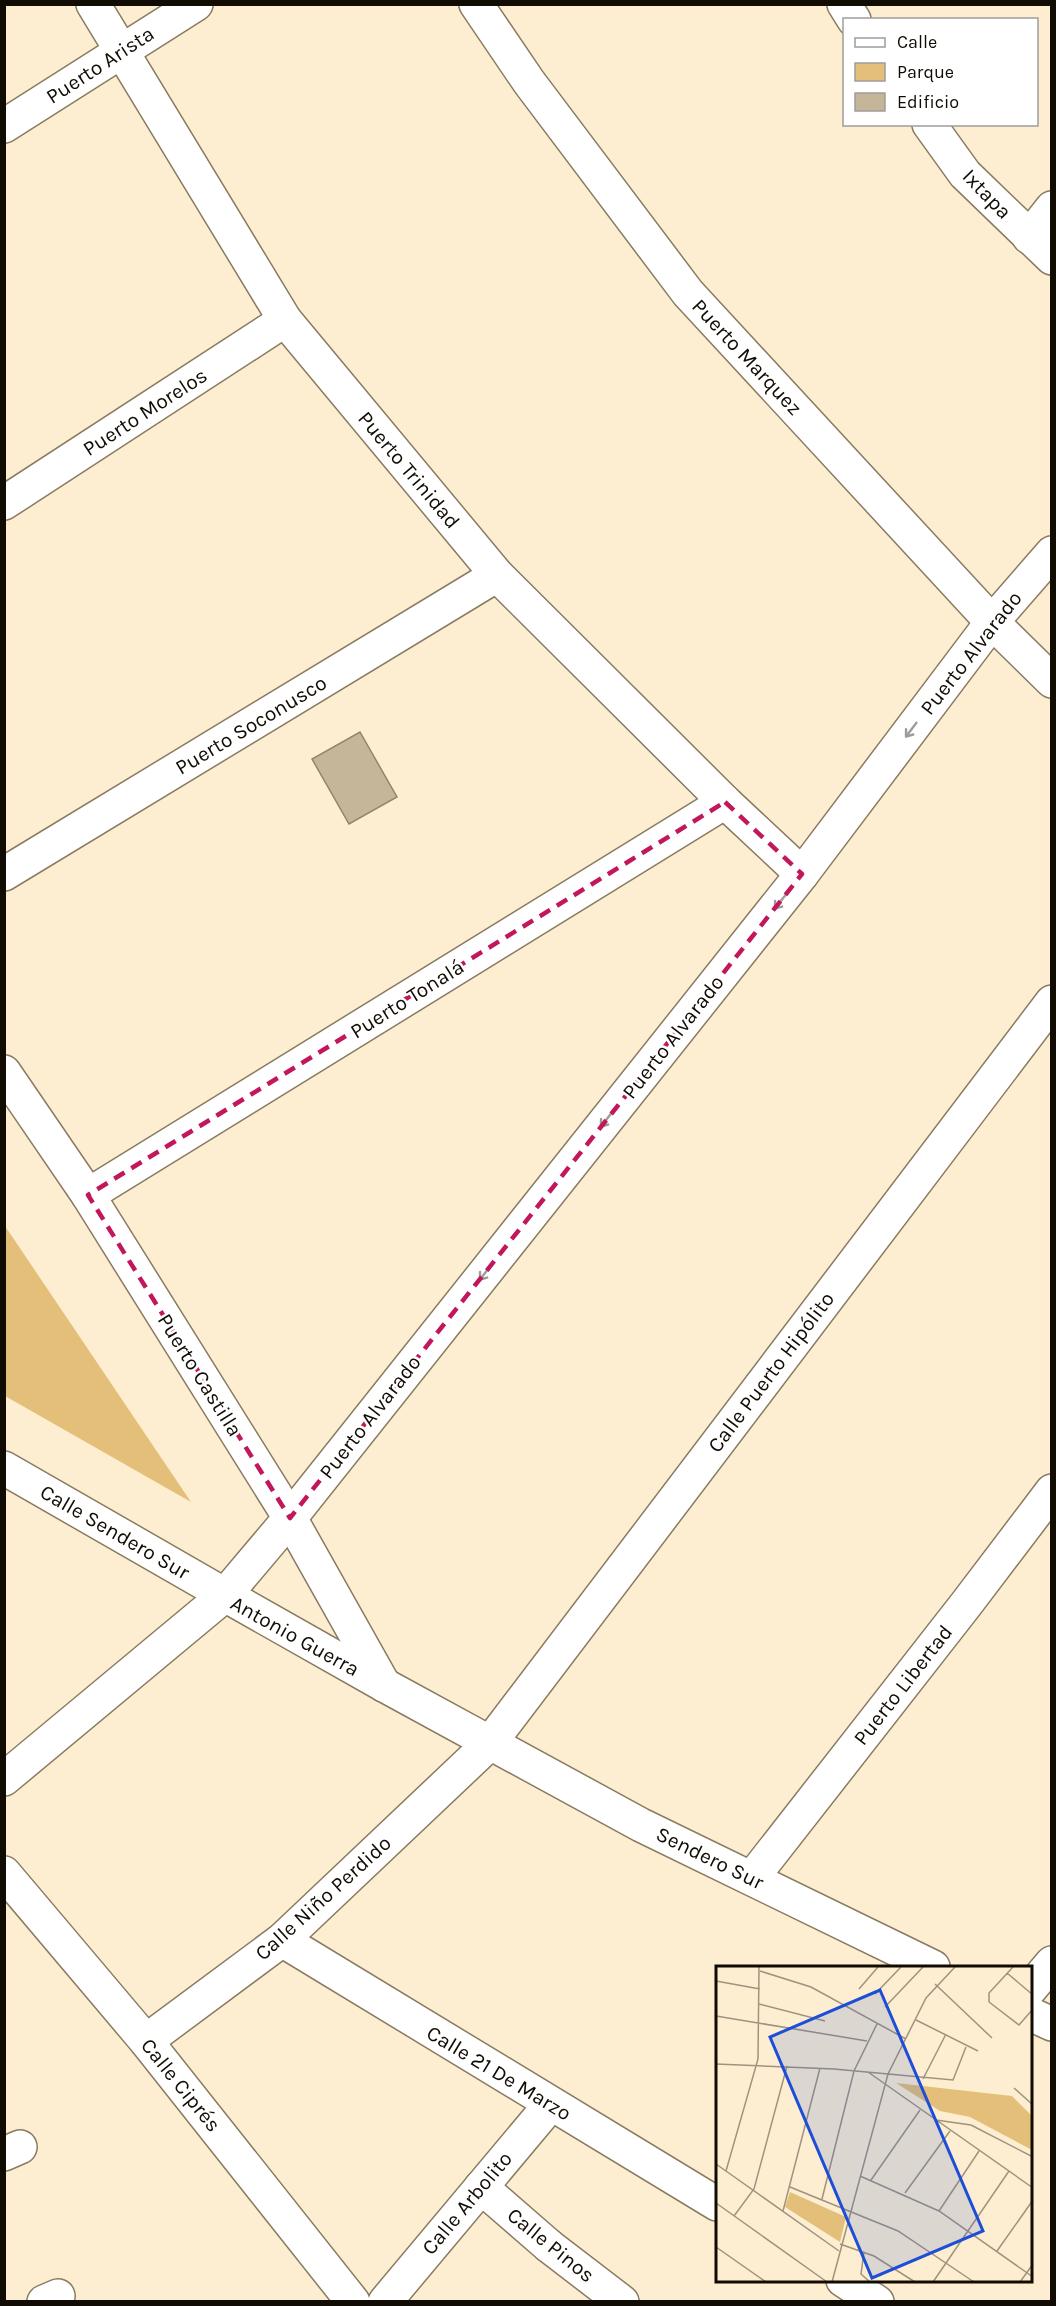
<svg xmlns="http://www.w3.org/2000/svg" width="1056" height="2306" font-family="Karla,sans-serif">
<rect width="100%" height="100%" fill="#feeed1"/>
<polygon fill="#e4bf79" points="5,1226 191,1502 5,1396"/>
<polygon fill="#c5b599" stroke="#93856a" stroke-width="1.5" points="360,732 397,797 349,824 312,759"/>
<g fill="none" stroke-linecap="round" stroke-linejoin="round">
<g stroke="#897b61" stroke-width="36">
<g id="pedestrian">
<polyline points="481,2187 549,2246"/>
<polyline points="385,2302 550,2105"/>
</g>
</g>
<g stroke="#897b61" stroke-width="36">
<g id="minor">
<polyline points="93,4 285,320 497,575 725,802 802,874"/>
<polyline points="476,4 529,82 688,293 992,622 1052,681"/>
<polyline points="844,4 854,20"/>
<polyline points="929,124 965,174 1052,258"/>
<polyline points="4,126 196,4"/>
<polyline points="1029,237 1052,208"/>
<polyline points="4,503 285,320"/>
<polyline points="4,874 497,575"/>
<polyline points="88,1195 725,802"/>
<polyline points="4,1468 225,1595"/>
<polyline points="4,1873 146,2041 353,2302"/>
<polyline points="752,1878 967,1603 1052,1491"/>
<polyline points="282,1940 717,2204"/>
<polyline points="1030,1989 1052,1963"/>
<polyline points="146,2041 282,1940 490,1743 1052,1002"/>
<polyline points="4,2154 20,2147"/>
<polyline points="549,2246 622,2302"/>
<polyline points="843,2280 877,2302"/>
<polyline points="44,2302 58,2296"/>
</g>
</g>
<g stroke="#897b61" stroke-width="36">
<g id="tertiary">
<polyline points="4,1072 88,1195 290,1518 384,1685"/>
<polyline points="225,1595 384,1685 641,1825 933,1967"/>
<polyline points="4,1779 225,1595 290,1518 802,874 992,622 1052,553"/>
<polyline points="1030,2014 1052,2024"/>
</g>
</g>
<use href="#pedestrian" stroke="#fff" stroke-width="33"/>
<use href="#minor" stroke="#fff" stroke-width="33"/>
<use href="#tertiary" stroke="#fff" stroke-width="33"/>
</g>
<defs><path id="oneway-shaft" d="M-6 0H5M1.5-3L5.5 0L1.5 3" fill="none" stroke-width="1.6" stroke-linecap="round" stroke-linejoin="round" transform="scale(1.5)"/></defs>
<g stroke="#9f9d9a">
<use href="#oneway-shaft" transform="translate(911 730) rotate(127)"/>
<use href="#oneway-shaft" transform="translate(780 902) rotate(128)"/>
<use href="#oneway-shaft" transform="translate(606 1120) rotate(128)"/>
<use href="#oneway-shaft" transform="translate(485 1273) rotate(128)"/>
</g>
<path fill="none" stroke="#c2185b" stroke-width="4.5" stroke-dasharray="12 8" stroke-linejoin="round" d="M 725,802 L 802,874 L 290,1518 L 88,1195 Z"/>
<g text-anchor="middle" stroke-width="5" stroke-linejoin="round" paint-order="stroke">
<g font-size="21" fill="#100b03" stroke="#fff">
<text transform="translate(100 65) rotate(-33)" y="7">Puerto Arista</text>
<text transform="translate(987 194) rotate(46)" y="7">Ixtapa</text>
<text transform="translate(747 357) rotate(47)" y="7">Puerto Marquez</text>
<text transform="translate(145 412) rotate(-33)" y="7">Puerto Morelos</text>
<text transform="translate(409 470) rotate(50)" y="7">Puerto Trinidad</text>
<text transform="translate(971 653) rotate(-52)" y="7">Puerto Alvarado</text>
<text transform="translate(251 725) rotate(-31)" y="7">Puerto Soconusco</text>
<text transform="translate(407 999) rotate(-32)" y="7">Puerto Tonalá</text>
<text transform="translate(673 1037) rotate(-52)" y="7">Puerto Alvarado</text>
<text transform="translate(771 1372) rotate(-53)" y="7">Calle Puerto Hipólito</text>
<text transform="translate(200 1375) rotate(58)" y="7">Puerto Castilla</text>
<text transform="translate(370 1417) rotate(-52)" y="7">Puerto Alvarado</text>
<text transform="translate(115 1532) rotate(30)" y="7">Calle Sendero Sur</text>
<text transform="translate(295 1636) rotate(29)" y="7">Antonio Guerra</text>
<text transform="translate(903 1685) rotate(-52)" y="7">Puerto Libertad</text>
<text transform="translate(710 1858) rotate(26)" y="7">Sendero Sur</text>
<text transform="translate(323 1898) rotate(-42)" y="7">Calle Niño Perdido</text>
<text transform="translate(499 2073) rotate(31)" y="7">Calle 21 De Marzo</text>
<text transform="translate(181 2085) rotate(51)" y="7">Calle Ciprés</text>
<text transform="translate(467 2203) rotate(-50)" y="7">Calle Arbolito</text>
<text transform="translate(551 2245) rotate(39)" y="7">Calle Pinos</text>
</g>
</g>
<g transform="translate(716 1966)">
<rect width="316" height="316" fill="#feeed1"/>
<path d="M 180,117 L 296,130 L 316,150 L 316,184 L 254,151 L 224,145 ZM 74,226 L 130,251 L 124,276 L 69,241 Z" fill="#e4bf79"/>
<path fill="none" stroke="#9f937f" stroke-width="1.5" d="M 297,1 L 273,27 L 273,36 L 303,59 L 317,43M 44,5 L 95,21 L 190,73M 291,7 L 317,29M 0,15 L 44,23M 219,18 L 276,72M 143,23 L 162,1M 159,28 L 185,1M 43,38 L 109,55M 169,41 L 207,1M 0,50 L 151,75M 200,54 L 262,85M 0,98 L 118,103 L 237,114 L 250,81M 152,106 L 317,222M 207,113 L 230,68M 298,122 L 317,139M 220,154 L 255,159 L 317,191M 0,198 L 123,285M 10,205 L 42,93 L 43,1M 144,210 L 223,245 L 317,311M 155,214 L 204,144M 74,221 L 182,265 L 258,316M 189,227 L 234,165M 106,233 L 138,105 L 161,58M 0,237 L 111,316M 67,245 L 104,102M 223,245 L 263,185M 18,250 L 38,223 L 71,100M 124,278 L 158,290 L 199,316M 0,281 L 50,316M 281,285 L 317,234M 148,286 L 145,308 L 154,316M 116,316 L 172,108 L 210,32 L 239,1M 217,316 L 293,205M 304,316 L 317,298"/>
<path fill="#1d4ed8" fill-opacity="0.15" stroke="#1d4ed8" stroke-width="3" d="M 164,24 L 267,265 L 156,312 L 54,71 Z"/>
<rect width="316" height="316" fill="none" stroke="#100b03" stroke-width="3"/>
</g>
<rect width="1056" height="2306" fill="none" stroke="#100b03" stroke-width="12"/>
<rect x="843" y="18" width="195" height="108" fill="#ffffff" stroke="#9f9d9a" stroke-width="1.5"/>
<rect x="855" y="38" width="30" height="9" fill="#ffffff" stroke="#9f9d9a" stroke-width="1.5"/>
<text x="897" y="48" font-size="18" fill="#100b03">Calle</text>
<rect x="855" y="63" width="30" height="18" fill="#e4bf79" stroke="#9f9d9a" stroke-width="1.5"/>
<text x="897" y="78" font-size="18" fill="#100b03">Parque</text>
<rect x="855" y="93" width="30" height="18" fill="#c5b599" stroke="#9f9d9a" stroke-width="1.5"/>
<text x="897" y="108" font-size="18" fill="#100b03">Edificio</text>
</svg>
